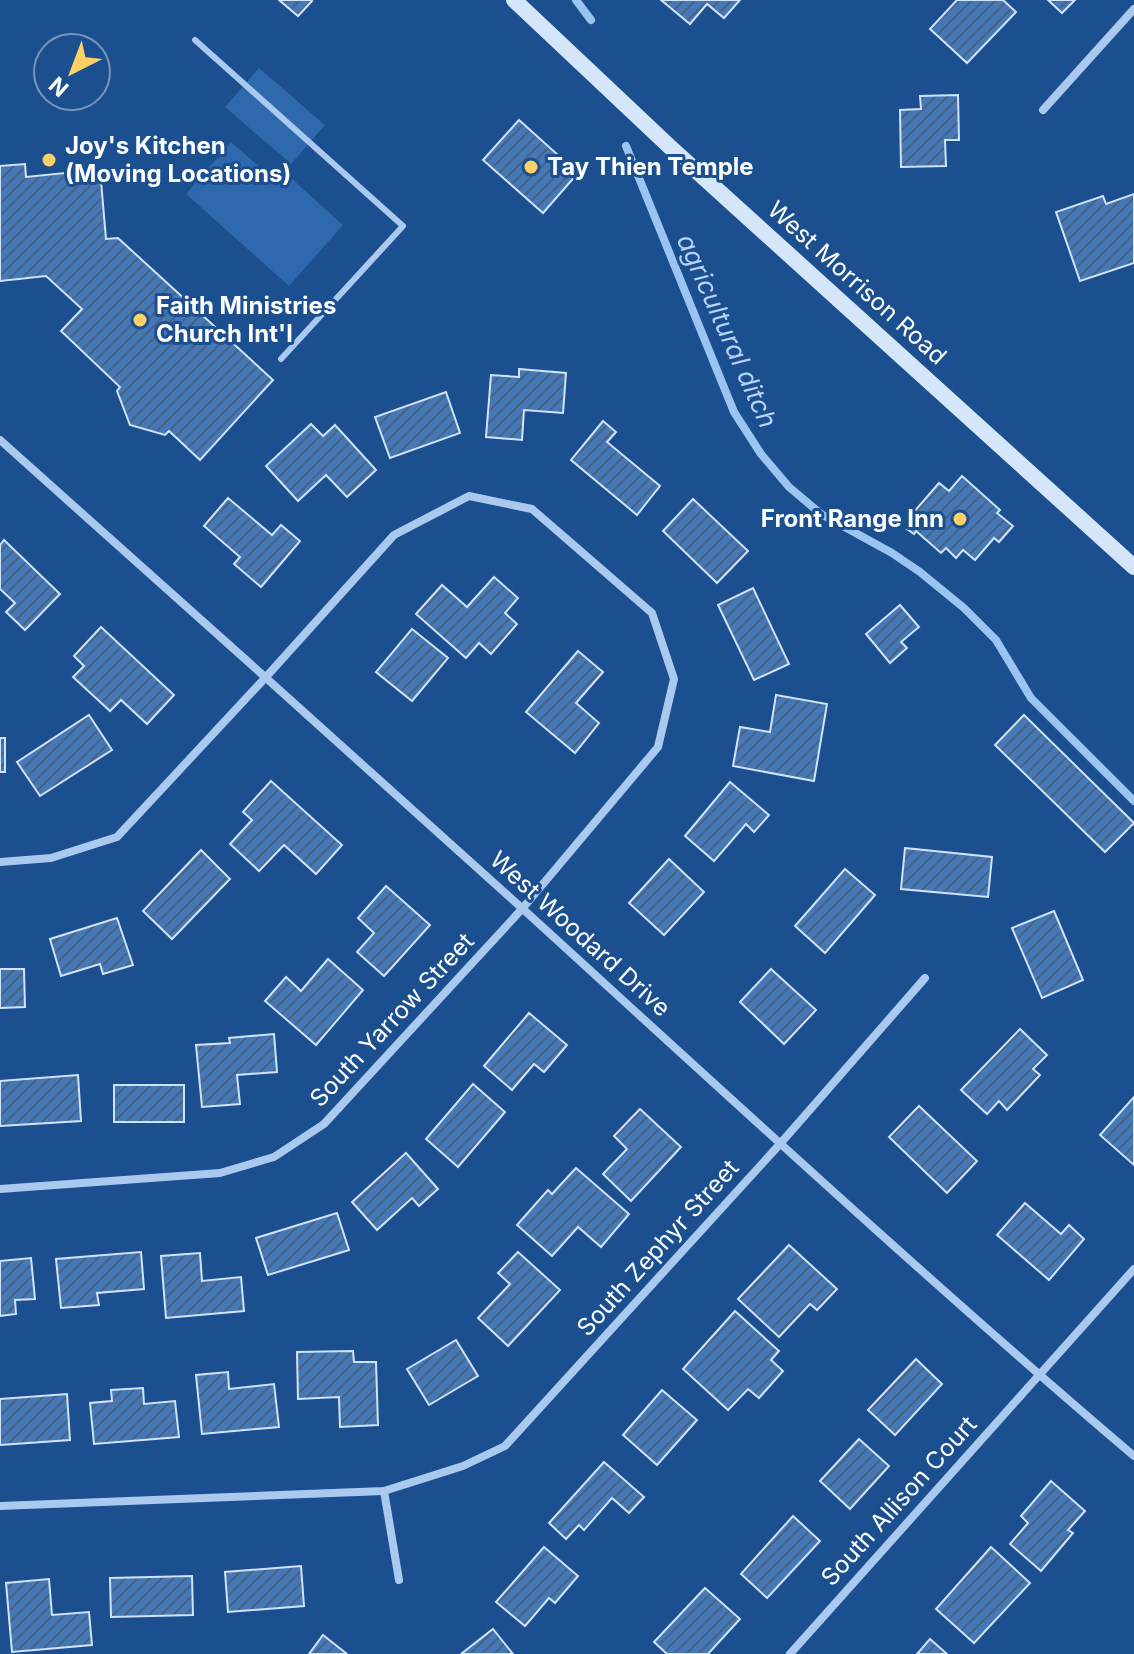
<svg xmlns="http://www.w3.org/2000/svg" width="1134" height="1654" font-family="Inter,sans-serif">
<defs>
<pattern id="building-hatch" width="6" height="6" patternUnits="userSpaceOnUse" patternTransform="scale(2)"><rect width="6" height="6" fill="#4478b7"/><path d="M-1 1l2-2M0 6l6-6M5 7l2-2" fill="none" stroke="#486282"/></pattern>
</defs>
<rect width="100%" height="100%" fill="#1b4f8f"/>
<g fill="#2e69ad">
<polygon points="259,68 325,125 291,164 225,107"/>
<polygon points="231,142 273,179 281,169 343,225 289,286 186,194"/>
</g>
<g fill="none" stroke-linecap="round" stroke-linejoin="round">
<g stroke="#9cc4f0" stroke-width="8">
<polyline points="576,0 591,20"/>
<polyline points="626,146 734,412 761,454 789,487 821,514 892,553 920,572 964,608 996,640 1031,698 1134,801"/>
</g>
</g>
<g fill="url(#building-hatch)" stroke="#cfe3fa" stroke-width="2">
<polygon points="279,0 310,0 312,1 298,16"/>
<polygon points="661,0 740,0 724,18 707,4 690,24"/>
<polygon points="957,0 1003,0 1016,12 967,63 930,29"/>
<polygon points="1048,0 1075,0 1062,13"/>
<polygon points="958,95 959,140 945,140 946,166 901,167 900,110 921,109 920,96"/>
<polygon points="519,120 578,173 543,213 483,160"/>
<polygon points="25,164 26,177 75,172 76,183 101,181 106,239 118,238 273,380 200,460 169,431 165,435 130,425 117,391 120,387 61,331 82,309 46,276 0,281 0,166"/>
<polygon points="1134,194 1134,263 1080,281 1056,212 1103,196 1106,204"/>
<polygon points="519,369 566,373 563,413 524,410 522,440 486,437 491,375 519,377"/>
<polygon points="446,392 460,433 390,458 375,417"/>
<polygon points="603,421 616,432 607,442 660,486 637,515 571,460"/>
<polygon points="311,424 323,436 335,425 376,470 347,497 326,475 298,501 266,466"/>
<polygon points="962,476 1000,510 997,513 1013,526 999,542 994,538 975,560 963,550 956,558 946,548 941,553 916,531 914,534 907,529 917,517 913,513 939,483 949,491"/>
<polygon points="228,498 272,535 281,525 300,541 261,587 234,564 240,557 204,526"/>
<polygon points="693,499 748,551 717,583 663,531"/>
<polygon points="4,540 60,594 25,630 6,612 15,603 0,589 0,545"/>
<polygon points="494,577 518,598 505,613 517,624 491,654 479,643 466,658 416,614 442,585 467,607"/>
<polygon points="753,588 789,664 754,680 718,605"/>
<polygon points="900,605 919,627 901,642 907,648 890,663 866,634"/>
<polygon points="101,627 174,695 147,724 121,700 110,711 73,677 84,666 74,656"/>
<polygon points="412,629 448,658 412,701 376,672"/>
<polygon points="578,651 603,672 576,703 599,723 575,753 526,712"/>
<polygon points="776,695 827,704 814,781 733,766 740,727 770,732"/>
<polygon points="89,715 112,750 40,796 17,762"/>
<polygon points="1024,715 1134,823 1105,852 995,745"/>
<rect x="0" y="738" width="5" height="34"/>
<polygon points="271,781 342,845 316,874 284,845 259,871 230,844 252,820 243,812"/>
<polygon points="730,782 769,815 754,832 746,824 714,861 685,836"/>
<polygon points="905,848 992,857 988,897 901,889"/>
<polygon points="201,850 230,879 172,939 143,911"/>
<polygon points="669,859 704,892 664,935 629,903"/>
<polygon points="845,869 875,895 825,953 795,926"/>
<polygon points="386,886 430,925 384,976 357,952 374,933 358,918"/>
<polygon points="1054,911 1083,980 1042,998 1012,928"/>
<polygon points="117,918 133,965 103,974 100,964 61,976 50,939"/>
<polygon points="328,959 363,990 316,1045 265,1001 286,977 301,991"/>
<polygon points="0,969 24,969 25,1007 0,1008"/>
<polygon points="771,969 816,1010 784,1044 740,1002"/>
<polygon points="529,1013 567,1045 544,1072 534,1064 512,1090 484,1066"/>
<polygon points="1020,1029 1047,1055 1033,1069 1040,1075 1007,1110 999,1101 987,1114 961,1090"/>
<polygon points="274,1034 277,1072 237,1075 240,1104 202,1107 196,1045 230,1043 229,1038"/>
<polygon points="78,1075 81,1121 0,1126 0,1081"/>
<polygon points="473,1084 505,1112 458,1167 426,1139"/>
<rect x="114" y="1085" width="70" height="37"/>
<polygon points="1134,1097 1134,1165 1100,1135"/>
<polygon points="919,1106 977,1161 947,1193 889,1137"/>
<polygon points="640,1109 681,1147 631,1201 603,1174 627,1149 614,1136"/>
<polygon points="406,1153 438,1189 419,1206 412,1198 377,1230 352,1202"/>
<polygon points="576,1168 629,1214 601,1247 578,1227 552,1256 517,1225 548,1190 552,1194"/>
<polygon points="1025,1203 1061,1234 1069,1225 1084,1239 1049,1280 997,1235"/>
<polygon points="337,1213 349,1250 268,1275 256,1238"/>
<polygon points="789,1245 837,1289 817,1310 810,1304 779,1337 738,1299"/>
<polygon points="141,1252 144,1289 97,1293 99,1305 61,1308 56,1259"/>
<polygon points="518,1252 560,1290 508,1346 478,1318 510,1284 498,1273"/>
<polygon points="200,1253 202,1281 241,1277 244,1311 166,1318 161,1256"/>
<polygon points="31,1258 35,1299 15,1300 16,1314 0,1316 0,1261"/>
<polygon points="735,1311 779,1351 771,1360 783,1371 759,1398 748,1389 728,1410 683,1369"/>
<polygon points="456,1340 478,1376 429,1405 407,1369"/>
<polygon points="353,1351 354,1362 376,1362 378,1425 340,1427 339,1397 298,1399 297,1352"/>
<polygon points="916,1359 942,1384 895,1435 868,1410"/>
<polygon points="228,1372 229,1389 274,1384 279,1427 202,1434 196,1375"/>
<polygon points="143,1388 144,1404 175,1401 179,1437 94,1444 90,1403 112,1401 111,1390"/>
<polygon points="662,1390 697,1420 657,1465 623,1435"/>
<polygon points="67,1394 70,1440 0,1445 0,1399"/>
<polygon points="859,1439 889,1466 850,1509 820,1481"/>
<polygon points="604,1462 644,1497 629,1513 612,1498 584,1530 579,1525 566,1539 549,1523"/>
<polygon points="1051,1481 1085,1511 1068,1530 1073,1533 1041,1571 1010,1544 1028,1523 1021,1516"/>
<polygon points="793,1516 820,1541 767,1598 741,1574"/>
<polygon points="544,1547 578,1576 555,1603 549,1598 525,1626 496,1602"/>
<polygon points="991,1547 1030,1583 974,1643 936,1609"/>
<polygon points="301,1566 304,1606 228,1612 225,1572"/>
<polygon points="192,1576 193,1615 111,1617 110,1578"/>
<polygon points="49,1579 52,1615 89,1612 92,1645 12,1652 6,1583"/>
<polygon points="705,1588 740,1619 708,1654 667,1654 654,1642"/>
<polygon points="493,1629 513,1654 461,1654"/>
<polygon points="323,1635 347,1654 309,1654"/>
<polygon points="930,1639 947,1654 917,1654"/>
</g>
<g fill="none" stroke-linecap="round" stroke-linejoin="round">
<polyline stroke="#a9c9ee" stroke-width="6" points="195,40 403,226 281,359"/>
<g stroke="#a9c9ee" stroke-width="8">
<polyline points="1043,110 1134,9"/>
<path d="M 0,440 C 175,596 350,753 524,910 C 726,1094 926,1279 1134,1456"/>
<polyline points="0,862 51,858 117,837 266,677 394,535 469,496 532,509 652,613 674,679 658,747 522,909 324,1124 274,1157 220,1173 0,1189"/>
<polyline points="384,1491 399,1580"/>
<polyline points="0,1506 384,1491 463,1466 505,1446 780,1144 925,978"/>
<polyline points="790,1654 1134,1269"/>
</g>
<polyline stroke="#d6e6fa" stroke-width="16" points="514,0 670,147 1134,567"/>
</g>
<g fill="#ffd166" stroke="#1b4f8f" stroke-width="3">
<circle cx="49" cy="160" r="8"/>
<circle cx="531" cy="167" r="8"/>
<circle cx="140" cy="320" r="8"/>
<circle cx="960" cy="519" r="8"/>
</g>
<g text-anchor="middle" stroke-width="6" stroke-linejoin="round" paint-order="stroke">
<g font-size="24" font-weight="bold" fill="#fff" stroke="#1b4f8f" text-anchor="start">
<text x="65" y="154">Joy's Kitchen<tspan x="65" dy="28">(Moving Locations)</tspan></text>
<text x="547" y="175">Tay Thien Temple</text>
<text x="156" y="314">Faith Ministries<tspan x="156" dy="28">Church Int'l</tspan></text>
<text x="944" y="527" text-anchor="end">Front Range Inn</text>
</g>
<g font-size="24" fill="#fff" stroke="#1b4f8f">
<text transform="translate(857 283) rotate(42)" y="8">West Morrison Road</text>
<text transform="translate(580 934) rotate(42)" y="8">West Woodard Drive</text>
<text transform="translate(392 1020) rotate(-47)" y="8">South Yarrow Street</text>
<text transform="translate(658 1248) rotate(-48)" y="8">South Zephyr Street</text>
<text transform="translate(899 1501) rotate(-48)" y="8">South Allison Court</text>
</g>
<g font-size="26" font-style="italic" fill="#b5d3f5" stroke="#1b4f8f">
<text transform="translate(727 331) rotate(66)" y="9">agricultural ditch</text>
</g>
</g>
<g transform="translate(72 72) rotate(222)"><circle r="38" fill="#1b4f8f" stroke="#7695bc" stroke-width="2"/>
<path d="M0-6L14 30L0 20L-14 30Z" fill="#ffd166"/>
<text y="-12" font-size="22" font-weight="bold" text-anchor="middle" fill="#ffffff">N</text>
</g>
</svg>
